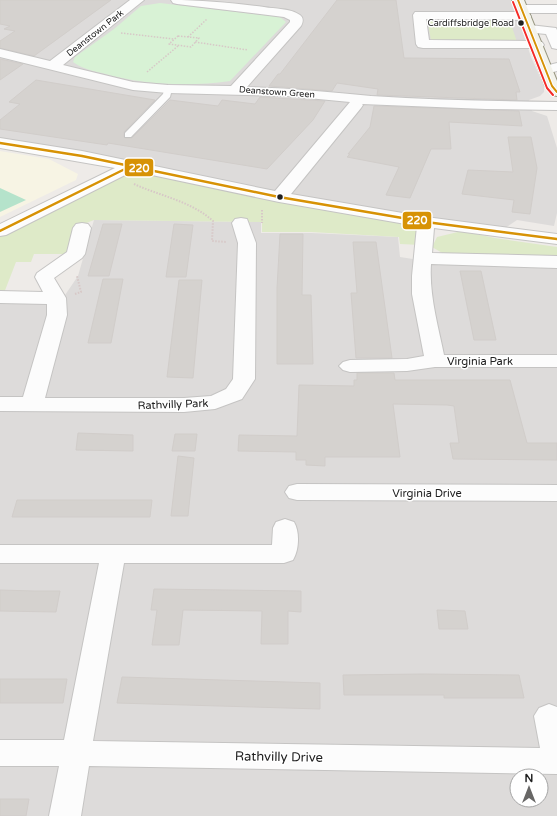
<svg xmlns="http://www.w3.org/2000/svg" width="557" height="816" font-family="'Varela Round',sans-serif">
<rect width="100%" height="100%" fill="#eeebe8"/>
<g fill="#dddbda" fill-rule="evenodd">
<polygon points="0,0 512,0 531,57 544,86 544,92 540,96 529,100 532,111 547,116 557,148 557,213 554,226 517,220 499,232 0,144"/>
<path d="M 94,220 L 261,222 L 261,233 L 311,233 L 398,237 L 400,257 L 445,264 L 557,265 L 557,816 L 0,816 L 0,298 L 63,298 L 78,276 ZM 517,776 L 541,776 L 541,800 L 517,800 Z"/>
</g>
<polygon fill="#f7f4e4" points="0,151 49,159 78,174 76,180 0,217"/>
<g fill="#deeac8">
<polygon points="427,17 509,18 517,42 431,41"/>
<polygon points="131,166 425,222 421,245 400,244 399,237 311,232 262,232 262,222 94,220 74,228 66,254 34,254 31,262 16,262 4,293 0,293 0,231"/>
<polygon points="462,231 495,238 557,247 557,260 444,254 432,247 437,237"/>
</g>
<path fill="#d8f2d5" d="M 160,3 L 280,17 L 286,22 L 230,81 C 188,87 143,85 102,73 C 92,71 81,68 73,62 L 75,57 L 114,29 L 141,6 Z"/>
<polygon fill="#b5e3cb" points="0,188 26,200 0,212"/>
<g fill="#d5d2cf" stroke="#d1cdca">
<polygon points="0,0 111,0 34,56 0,48 0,41 15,31 4,29 10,26 0,24"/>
<polygon points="337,0 396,0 404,58 509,59 520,92 516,92 517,100 377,95 378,89 337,83 332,91 269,86 278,74 280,74"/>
<polygon points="0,59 23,64 0,80"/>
<polygon points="36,80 155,100 124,132 124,137 125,138 132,138 170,100 218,106 222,100 255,104 260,97 325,101 313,120 267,169 108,143 107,145 0,129 0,120 20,104 9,102"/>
<polygon points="374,106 519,111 522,126 449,122 451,149 431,149 410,198 386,195 399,167 347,157 350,154 348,154 370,127"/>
<polygon points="508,137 531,137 537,168 530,214 512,212 514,200 462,194 468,170 513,172"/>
<polygon points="103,224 122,224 109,276 88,276"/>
<polygon points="174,224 193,225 186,277 166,277"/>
<polygon points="280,234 303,234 302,295 311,295 313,364 277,364 277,288"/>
<polygon points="353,242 376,242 392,358 356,358 351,293 357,293"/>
<polygon points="460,271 481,271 496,340 474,340"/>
<polygon points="103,279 123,279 111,343 88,343"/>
<polygon points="179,280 202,280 193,378 167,377"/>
<polygon points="357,373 394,373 395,380 510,380 527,443 557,443 557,460 453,459 450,443 459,443 454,406 447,405 393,404 400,457 325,457 325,466 306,465 306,460 296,460 296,452 238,451 239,435 297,436 299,385 354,386 354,380 357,380"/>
<polygon points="78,433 133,435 133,451 76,450"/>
<polygon points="175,434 197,434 195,451 172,451"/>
<polygon points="178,456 194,458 188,516 171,516"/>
<polygon points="17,500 152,500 150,517 12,517"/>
<polygon points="154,589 301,591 301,612 288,611 288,644 261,644 262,611 183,610 179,645 152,645 157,610 151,610"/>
<polygon points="0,590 34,591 60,591 56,612 0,611"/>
<polygon points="437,610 465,611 468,629 439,629"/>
<polygon points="424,674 519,675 524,698 444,698 444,695 344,695 343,675"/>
<polygon points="122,677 320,683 320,709 117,703"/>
<polygon points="0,679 67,679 63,703 0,703"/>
<polygon points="0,799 29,799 26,816 0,816"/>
</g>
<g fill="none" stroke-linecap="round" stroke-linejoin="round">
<g stroke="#c5c4c3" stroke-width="2">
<polygon id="lane" points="165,87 168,87 172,89 170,97 131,137 125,137 125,133 163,94"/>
</g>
<g stroke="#c5c4c3" stroke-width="2">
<g id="street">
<path d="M 130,0 L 144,0 L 63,65 L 133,82 L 168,85 L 231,86 L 290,22 L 290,20 L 284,17 L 177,4 L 173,3 L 171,0 C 202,0 232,3 264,7 C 275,9 290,8 300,15 C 304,18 303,22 301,26 L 247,87 C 289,88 330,92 371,96 C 433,100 495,101 557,102 L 557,110 L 486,109 L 362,104 L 363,105 L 361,108 L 291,194 L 426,217 L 557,234 L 557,244 L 434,228 L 432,253 L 557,256 L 557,268 L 431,264 C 429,295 438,325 444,355 L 557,355 L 557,367 L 435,367 L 407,371 L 350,372 L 343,370 L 339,366 L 343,362 L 350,360 L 407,359 L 424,356 L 412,294 L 412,276 L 417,226 L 279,202 L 133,171 L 6,235 L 0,236 L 0,224 L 115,168 L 0,148 L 0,138 L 82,151 L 275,191 L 350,102 L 287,96 L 168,93 L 133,90 L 0,57 L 0,49 L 50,61 Z"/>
<polygon points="521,5 557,5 557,13 527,13 531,16 530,19 525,20 426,19 429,40 537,41 542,42 544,45 542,48 423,48 418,47 416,44 413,15 415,12 518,12 515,9 517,6"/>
<polygon points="530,25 556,28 557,30 557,49 552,48 546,34 525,32 523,29 525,26"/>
<polygon points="557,63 557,71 546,74 541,73 539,70 541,67"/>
<polygon points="241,218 247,219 256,243 255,379 242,399 215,409 184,412 0,411 0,397 23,397 47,315 47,304 0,303 0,291 43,292 35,277 37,273 67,252 73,228 76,224 82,223 88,224 91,228 85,254 82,258 54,278 66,298 67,315 45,398 184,398 211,396 226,389 233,379 238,243 232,223 235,219"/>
<polygon points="297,484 557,485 557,501 297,500 289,498 285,492 289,486"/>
<path d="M 285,519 L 294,522 C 300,532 299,550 293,560 L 284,563 L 124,563 L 93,741 L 540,748 L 534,716 L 539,708 L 549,704 L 557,707 L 557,774 L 89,766 L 81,816 L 49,816 L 59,766 L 0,766 L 0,740 L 64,740 L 99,563 L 0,563 L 0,545 L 272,545 L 273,528 L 276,522 Z"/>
</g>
</g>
<g stroke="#989781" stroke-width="2">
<polygon id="secondary" points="512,0 524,0 557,81 557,96 552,95 545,86"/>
</g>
<g stroke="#d7c8c7" stroke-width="1.5" stroke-dasharray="1.5 1.5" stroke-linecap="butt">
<polyline points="121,33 174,39"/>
<polygon points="178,36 199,38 191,47 169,44"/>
<polyline points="188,37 207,19"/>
<polyline points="195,42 248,50"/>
<polyline points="147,72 178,46"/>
</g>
<g stroke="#d7c8c7" stroke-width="2" stroke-dasharray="1.5 1.5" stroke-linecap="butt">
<path d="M 134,184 C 160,196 191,201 213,221 L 212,241 L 227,242"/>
<polyline points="262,210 262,223"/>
<polyline points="75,294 81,292 77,276"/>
</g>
<use href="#lane" fill="#fcfcfc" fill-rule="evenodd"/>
<use href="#street" fill="#fcfcfc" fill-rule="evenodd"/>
<use href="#secondary" fill="#f3f3eb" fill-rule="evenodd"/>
<g stroke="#fff" stroke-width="4">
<polyline id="bus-1-far1" points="518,0 552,86 557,92"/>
</g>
<g stroke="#fff" stroke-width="5">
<g id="bus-1">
<polyline points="0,143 82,156 279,197 426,222 557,239"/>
<polyline points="0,231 131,166"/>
</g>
</g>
<g stroke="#fff" stroke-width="4">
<polyline id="bus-2" points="513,2 547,88 553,95"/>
</g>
<use href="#bus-1-far1" stroke="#d79205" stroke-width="2"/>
<use href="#bus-1" stroke="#d79205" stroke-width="2.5"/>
<use href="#bus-2" stroke="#f52a26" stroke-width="2"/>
</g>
<g fill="#202020" stroke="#fff" stroke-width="1.5">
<circle cx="521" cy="23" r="3.5"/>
<circle cx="280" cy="197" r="3.5"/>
</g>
<g text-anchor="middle" stroke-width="3" stroke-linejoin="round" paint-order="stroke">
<g font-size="9" fill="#202020" stroke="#fff" text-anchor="end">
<text x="514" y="26">Cardiffsbridge Road</text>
</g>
<g font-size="9" fill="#202020" stroke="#fff">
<text transform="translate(95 33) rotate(-38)" y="3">Deanstown Park</text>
<text transform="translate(277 92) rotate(4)" y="3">Deanstown Green</text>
</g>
<g font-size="11" fill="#202020" stroke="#fff">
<text x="480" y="365">Virginia Park</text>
<text transform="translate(173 404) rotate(-2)" y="4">Rathvilly Park</text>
<text x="427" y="497">Virginia Drive</text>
</g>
<g font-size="13" fill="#202020" stroke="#fff">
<text transform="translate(279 756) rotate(1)" y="5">Rathvilly Drive</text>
</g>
</g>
<g stroke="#fff" stroke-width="1.5">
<rect x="124" y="158" width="30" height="19" rx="4" fill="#d79205"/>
<rect x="402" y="211" width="30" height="19" rx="4" fill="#d79205"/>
</g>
<g font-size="11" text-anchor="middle" font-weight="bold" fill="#fff">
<text x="139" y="172">220</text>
<text x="417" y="224">220</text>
</g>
<g transform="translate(529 788)"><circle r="19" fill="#ffffff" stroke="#a6a6a6"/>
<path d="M0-3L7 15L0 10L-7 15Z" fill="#686766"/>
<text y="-6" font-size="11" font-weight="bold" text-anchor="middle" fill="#202020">N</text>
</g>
</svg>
